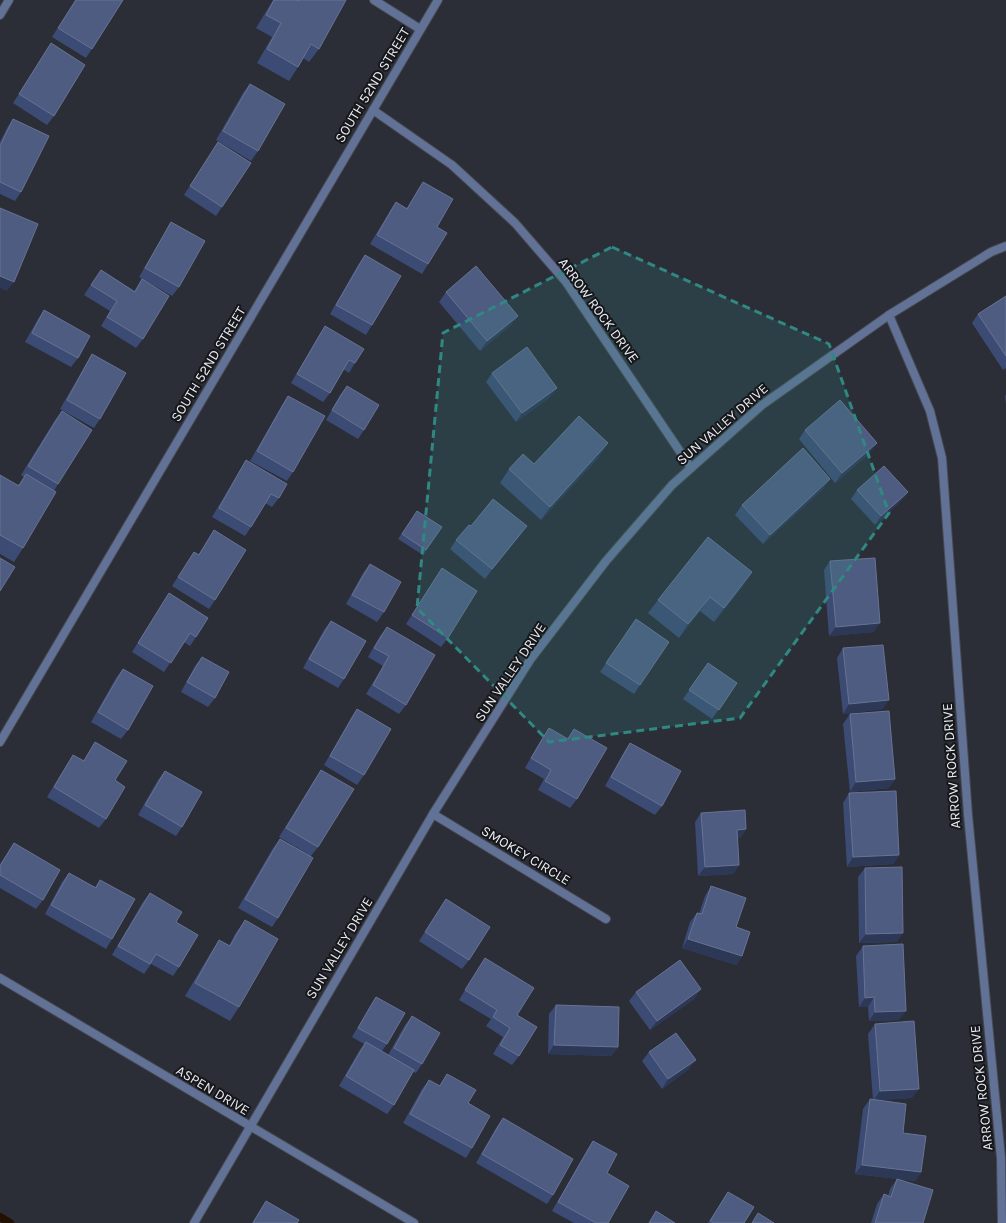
<svg xmlns="http://www.w3.org/2000/svg" width="1006" height="1223" font-family="Karla,sans-serif">
<rect width="100%" height="100%" fill="#2b2e37"/>
<g fill="none" stroke-linecap="round" stroke-linejoin="round">
<polyline stroke="#231000" stroke-width="8" points="0,1217 10,1223"/>
<g stroke="#464951" stroke-width="10">
<g id="minor">
<polyline points="374,0 420,29"/>
<polyline points="0,15 9,0"/>
<polyline points="373,110 452,165 515,223 566,282 691,468"/>
<polyline points="889,315 930,411 942,458 968,815 1001,1158 1002,1223"/>
<polyline points="0,742 438,0"/>
<polyline points="433,814 606,919"/>
<polyline points="0,978 414,1223"/>
<polyline points="194,1223 433,814 530,660 606,561 672,485 762,405 889,315 991,252 1006,246"/>
</g>
</g>
<use href="#minor" stroke="#627297" stroke-width="8"/>
</g>
<g fill="#3c4b74">
<polygon points="75,0 123,0 86,58 52,37"/>
<polygon points="273,0 346,0 319,49 309,62 303,58 298,67 289,81 257,63 272,37 256,28"/>
<polygon points="51,43 54,116 47,125 13,103"/>
<polygon points="250,84 258,151 251,161 216,140 243,93"/>
<polygon points="13,119 21,192 15,201 0,194 0,142 7,128"/>
<polygon points="218,142 222,207 216,216 184,195"/>
<polygon points="423,182 437,227 428,264 422,274 370,244 390,211 396,202 407,208 417,191"/>
<polygon points="171,222 179,287 172,296 144,280 143,339 136,348 101,326 110,311 84,295 101,270 134,291 142,279 139,277 165,232"/>
<polygon points="365,255 372,325 366,335 330,314 358,265"/>
<polygon points="446,292 518,316 511,325 480,351 439,302"/>
<polygon points="1006,296 1006,368 1003,370 972,323 978,314"/>
<polygon points="44,310 78,358 71,367 25,342 38,319"/>
<polygon points="325,326 355,363 349,373 343,369 330,393 323,402 291,383 319,335"/>
<polygon points="92,354 100,419 94,428 60,409 86,364"/>
<polygon points="492,373 550,397 516,422 486,382"/>
<polygon points="347,386 364,430 358,439 326,420 340,395"/>
<polygon points="1006,394 1006,405 1005,396"/>
<polygon points="288,396 293,472 287,481 250,461 282,405"/>
<polygon points="62,411 58,484 54,491 23,548 14,562 0,554 0,475 18,485 24,477 21,475 55,420"/>
<polygon points="805,430 870,453 835,483 799,439"/>
<polygon points="599,457 541,520 500,483 509,469"/>
<polygon points="246,460 279,498 272,507 265,503 251,527 245,536 212,517 240,470"/>
<polygon points="824,488 763,544 735,515 742,505"/>
<polygon points="857,490 908,492 901,501 875,525 851,499"/>
<polygon points="417,511 442,527 423,555 398,539"/>
<polygon points="471,526 520,535 485,579 450,549 456,540"/>
<polygon points="214,530 215,600 209,609 172,586 194,552 198,555"/>
<polygon points="830,561 874,632 829,636 824,570"/>
<polygon points="370,564 384,612 377,622 346,604 363,573"/>
<polygon points="442,568 448,638 441,647 406,624"/>
<polygon points="743,586 714,622 700,611 679,638 648,613 658,600"/>
<polygon points="169,593 196,637 190,646 184,642 164,672 132,652"/>
<polygon points="636,619 640,685 634,694 600,672"/>
<polygon points="331,621 344,679 338,688 303,668 324,630"/>
<polygon points="387,627 406,705 399,714 366,694 383,666 368,657 380,636"/>
<polygon points="843,648 883,709 843,714 837,658"/>
<polygon points="202,657 215,698 208,707 181,692 195,666"/>
<polygon points="708,663 737,683 712,719 683,699"/>
<polygon points="123,669 128,730 121,739 91,722 116,678"/>
<polygon points="357,709 364,775 357,785 324,765 351,718"/>
<polygon points="850,714 895,779 889,788 850,792 843,724"/>
<polygon points="549,728 567,739 574,729 577,799 570,808 538,790 544,779 525,768 542,738"/>
<polygon points="95,742 106,819 99,828 47,797 67,764 73,755 83,761"/>
<polygon points="630,743 662,806 655,815 605,786 624,752"/>
<polygon points="321,770 318,847 311,856 278,918 272,927 238,908 273,848 280,839 309,855 279,837 315,779"/>
<polygon points="165,771 182,827 176,836 138,815 158,780"/>
<polygon points="849,793 899,855 893,864 847,867 843,803"/>
<polygon points="701,813 746,829 740,838 738,838 739,865 733,874 698,876 695,822"/>
<polygon points="14,843 43,900 36,909 0,888 0,864"/>
<polygon points="865,868 897,942 859,943 858,877"/>
<polygon points="69,873 95,887 100,880 112,939 106,949 45,914 62,882"/>
<polygon points="711,886 736,927 742,956 736,965 682,948 690,922 697,913 699,914 705,896"/>
<polygon points="150,893 176,922 179,967 173,976 151,964 144,974 112,955 143,902"/>
<polygon points="446,899 469,960 462,969 419,941"/>
<polygon points="245,920 239,1007 230,1021 185,996 210,954 219,940 229,946 235,934"/>
<polygon points="863,946 899,1020 869,1021 868,1007 859,1007 856,956"/>
<polygon points="485,958 517,1015 519,1056 512,1065 493,1054 503,1037 486,1026 491,1019 459,1000 479,967"/>
<polygon points="701,989 694,999 650,1030 629,1001 636,992"/>
<polygon points="376,997 387,1044 382,1051 388,1055 405,1025 412,1016 422,1064 416,1073 413,1072 394,1105 387,1114 339,1086 359,1051 364,1044 352,1037 370,1006"/>
<polygon points="556,1005 618,1047 611,1056 548,1054 549,1014"/>
<polygon points="875,1024 912,1098 877,1100 903,1133 921,1172 915,1181 855,1174 863,1109 870,1099 873,1100 868,1034"/>
<polygon points="649,1052 689,1069 662,1089 642,1061"/>
<polygon points="447,1074 468,1103 472,1148 466,1158 403,1123 422,1089 429,1080 439,1086"/>
<polygon points="503,1118 553,1195 547,1204 476,1163 496,1128"/>
<polygon points="593,1141 607,1173 608,1223 574,1223 552,1211 587,1150"/>
<polygon points="897,1179 923,1223 871,1223 877,1204 884,1194 888,1196 890,1189"/>
<polygon points="728,1192 744,1223 708,1223 722,1201"/>
<polygon points="266,1201 297,1223 252,1223 260,1210"/>
</g>
<g fill="#2d3856">
<polygon points="0,276 14,282 7,291 0,288"/>
<polygon points="518,316 511,325 480,351 487,341"/>
<polygon points="557,388 550,397 516,422 522,413"/>
<polygon points="608,443 599,457 541,520 550,507"/>
<polygon points="877,443 870,453 835,483 842,473"/>
<polygon points="830,479 824,488 763,544 770,535"/>
<polygon points="908,492 901,501 875,525 881,516"/>
<polygon points="527,526 520,535 485,579 492,569"/>
<polygon points="752,572 743,586 714,622 724,608"/>
<polygon points="710,597 700,611 679,638 688,624"/>
<polygon points="880,623 874,632 829,636 836,627"/>
<polygon points="889,700 883,709 843,714 849,704"/>
<polygon points="895,779 889,788 850,792 856,782"/>
<polygon points="746,829 740,838 731,839 737,830"/>
<polygon points="899,855 893,864 847,867 853,857"/>
<polygon points="739,865 733,874 698,876 705,867"/>
<polygon points="903,933 897,942 859,943 866,934"/>
<polygon points="688,939 742,956 736,965 682,948"/>
<polygon points="701,989 694,999 650,1030 657,1021"/>
<polygon points="874,997 868,1007 859,1007 865,998"/>
<polygon points="906,1011 899,1020 869,1021 875,1012"/>
<polygon points="554,1045 618,1047 611,1056 548,1054"/>
<polygon points="696,1060 689,1069 662,1089 668,1079"/>
<polygon points="919,1089 912,1098 873,1101 880,1091"/>
<polygon points="862,1165 921,1172 915,1181 855,1174"/>
</g>
<g fill="#4f5c81" stroke="#677393">
<polygon points="76,0 123,0 92,49 58,28"/>
<polygon points="274,0 297,0 298,1 299,0 346,0 319,49 311,44 298,67 267,49 281,23 266,15"/>
<polygon points="51,43 85,65 54,116 19,94"/>
<polygon points="250,84 285,104 258,151 223,131"/>
<polygon points="13,119 49,136 21,192 0,182 0,146"/>
<polygon points="218,142 251,163 222,207 190,186"/>
<polygon points="423,182 453,199 437,227 447,233 428,264 377,235 396,202 407,209"/>
<polygon points="0,208 38,224 14,282 0,276"/>
<polygon points="171,222 205,241 179,287 145,268"/>
<polygon points="365,255 401,276 372,325 336,305"/>
<polygon points="476,266 518,316 487,341 446,292"/>
<polygon points="101,270 135,292 142,279 169,296 143,339 107,317 117,301 91,285"/>
<polygon points="1006,296 1006,356 978,314"/>
<polygon points="44,310 90,336 78,358 32,333"/>
<polygon points="325,326 364,349 355,363 349,360 330,393 297,374"/>
<polygon points="527,347 557,388 522,413 492,373"/>
<polygon points="92,354 126,373 100,419 67,400"/>
<polygon points="347,386 379,405 364,430 332,410"/>
<polygon points="288,396 325,416 293,472 257,451"/>
<polygon points="840,400 877,443 842,473 805,430"/>
<polygon points="62,411 92,430 58,484 28,466"/>
<polygon points="579,416 608,443 550,507 509,469 523,454 534,464"/>
<polygon points="803,448 830,479 770,535 742,505"/>
<polygon points="246,460 287,484 279,498 271,494 251,527 219,508"/>
<polygon points="884,466 908,492 881,516 857,490"/>
<polygon points="26,474 56,492 23,548 0,535 0,475 19,486"/>
<polygon points="493,499 527,526 492,569 456,540 469,525 471,526"/>
<polygon points="417,511 442,527 426,550 402,534"/>
<polygon points="214,530 246,550 215,600 178,577 194,552 199,555"/>
<polygon points="708,537 752,572 724,608 710,597 688,624 658,600"/>
<polygon points="0,558 15,567 0,591"/>
<polygon points="875,558 880,623 836,627 830,561"/>
<polygon points="370,564 401,582 384,612 352,595"/>
<polygon points="442,568 477,591 448,638 412,615"/>
<polygon points="169,593 208,618 196,637 190,633 171,663 138,643"/>
<polygon points="636,619 669,642 640,685 606,663"/>
<polygon points="331,621 366,641 344,679 309,659"/>
<polygon points="387,627 435,655 406,705 373,685 389,656 374,648"/>
<polygon points="883,645 889,700 849,704 843,648"/>
<polygon points="202,657 229,672 215,698 187,682"/>
<polygon points="708,663 737,683 719,710 689,690"/>
<polygon points="123,669 153,686 128,730 98,712"/>
<polygon points="357,709 391,729 364,775 330,756"/>
<polygon points="889,711 895,779 856,782 850,714"/>
<polygon points="549,728 568,739 574,729 607,748 577,799 545,781 551,770 531,758"/>
<polygon points="95,742 127,761 115,780 125,787 106,819 54,787 73,755 84,761"/>
<polygon points="630,743 681,771 662,806 611,777"/>
<polygon points="321,770 354,789 318,847 286,828"/>
<polygon points="165,771 202,792 182,827 145,805"/>
<polygon points="896,791 899,855 853,857 849,793"/>
<polygon points="745,810 746,829 737,830 739,865 705,867 701,813"/>
<polygon points="280,839 313,858 278,918 245,899"/>
<polygon points="14,843 60,870 43,900 0,875 0,866"/>
<polygon points="902,867 903,933 866,934 865,868"/>
<polygon points="69,873 96,888 100,880 135,899 112,939 51,905"/>
<polygon points="711,886 746,898 736,927 750,932 742,956 688,939 697,913 702,914"/>
<polygon points="150,893 182,912 176,922 198,935 179,967 156,954 150,964 118,946"/>
<polygon points="446,899 490,927 469,960 425,932"/>
<polygon points="245,920 278,939 239,1007 195,983 219,940 230,946"/>
<polygon points="903,944 906,1011 875,1012 874,997 865,998 863,946"/>
<polygon points="485,958 534,988 517,1015 537,1027 519,1056 500,1045 510,1028 493,1017 497,1010 465,990"/>
<polygon points="680,960 701,989 657,1021 636,992"/>
<polygon points="376,997 405,1013 387,1044 358,1028"/>
<polygon points="556,1005 619,1007 618,1047 554,1045"/>
<polygon points="412,1016 440,1033 422,1064 394,1048"/>
<polygon points="914,1021 919,1089 880,1091 875,1024"/>
<polygon points="676,1033 696,1060 668,1079 649,1052"/>
<polygon points="366,1042 414,1070 394,1105 346,1076"/>
<polygon points="447,1074 476,1090 468,1103 490,1116 472,1148 410,1114 429,1080 440,1086"/>
<polygon points="870,1099 906,1104 903,1133 926,1136 921,1172 862,1165"/>
<polygon points="503,1118 573,1159 553,1195 482,1154"/>
<polygon points="593,1141 617,1154 607,1173 629,1186 608,1223 596,1223 558,1202"/>
<polygon points="897,1179 933,1190 923,1223 875,1223 884,1194 891,1197"/>
<polygon points="728,1192 754,1207 744,1223 714,1223 710,1221"/>
<polygon points="266,1201 299,1220 297,1223 253,1223"/>
<polygon points="656,1211 675,1223 649,1223"/>
<polygon points="758,1213 774,1223 752,1223"/>
</g>
<path fill="#308882" fill-opacity="0.2" stroke="#308882" stroke-width="3" stroke-dasharray="8 5" stroke-linejoin="round" d="M 612,247 L 829,344 L 889,513 L 740,718 L 549,742 L 417,608 L 443,333 Z"/>
<g text-anchor="middle" stroke-width="4" stroke-linejoin="round" paint-order="stroke">
<g font-size="14" fill="#eaecf2" stroke="#15171a">
<text transform="translate(372 85) rotate(-59)" y="5">SOUTH 52ND STREET</text>
<text transform="translate(599 310) rotate(54)" y="5">ARROW ROCK DRIVE</text>
<text transform="translate(208 364) rotate(-59)" y="5">SOUTH 52ND STREET</text>
<text transform="translate(722 424) rotate(-41)" y="5">SUN VALLEY DRIVE</text>
<text transform="translate(510 672) rotate(-56)" y="5">SUN VALLEY DRIVE</text>
<text transform="translate(951 766) rotate(-94)" y="5">ARROW ROCK DRIVE</text>
<text transform="translate(526 855) rotate(31)" y="5">SMOKEY CIRCLE</text>
<text transform="translate(339 948) rotate(-59)" y="5">SUN VALLEY DRIVE</text>
<text transform="translate(981 1088) rotate(-96)" y="5">ARROW ROCK DRIVE</text>
<text transform="translate(213 1090) rotate(31)" y="5">ASPEN DRIVE</text>
</g>
</g>
</svg>
